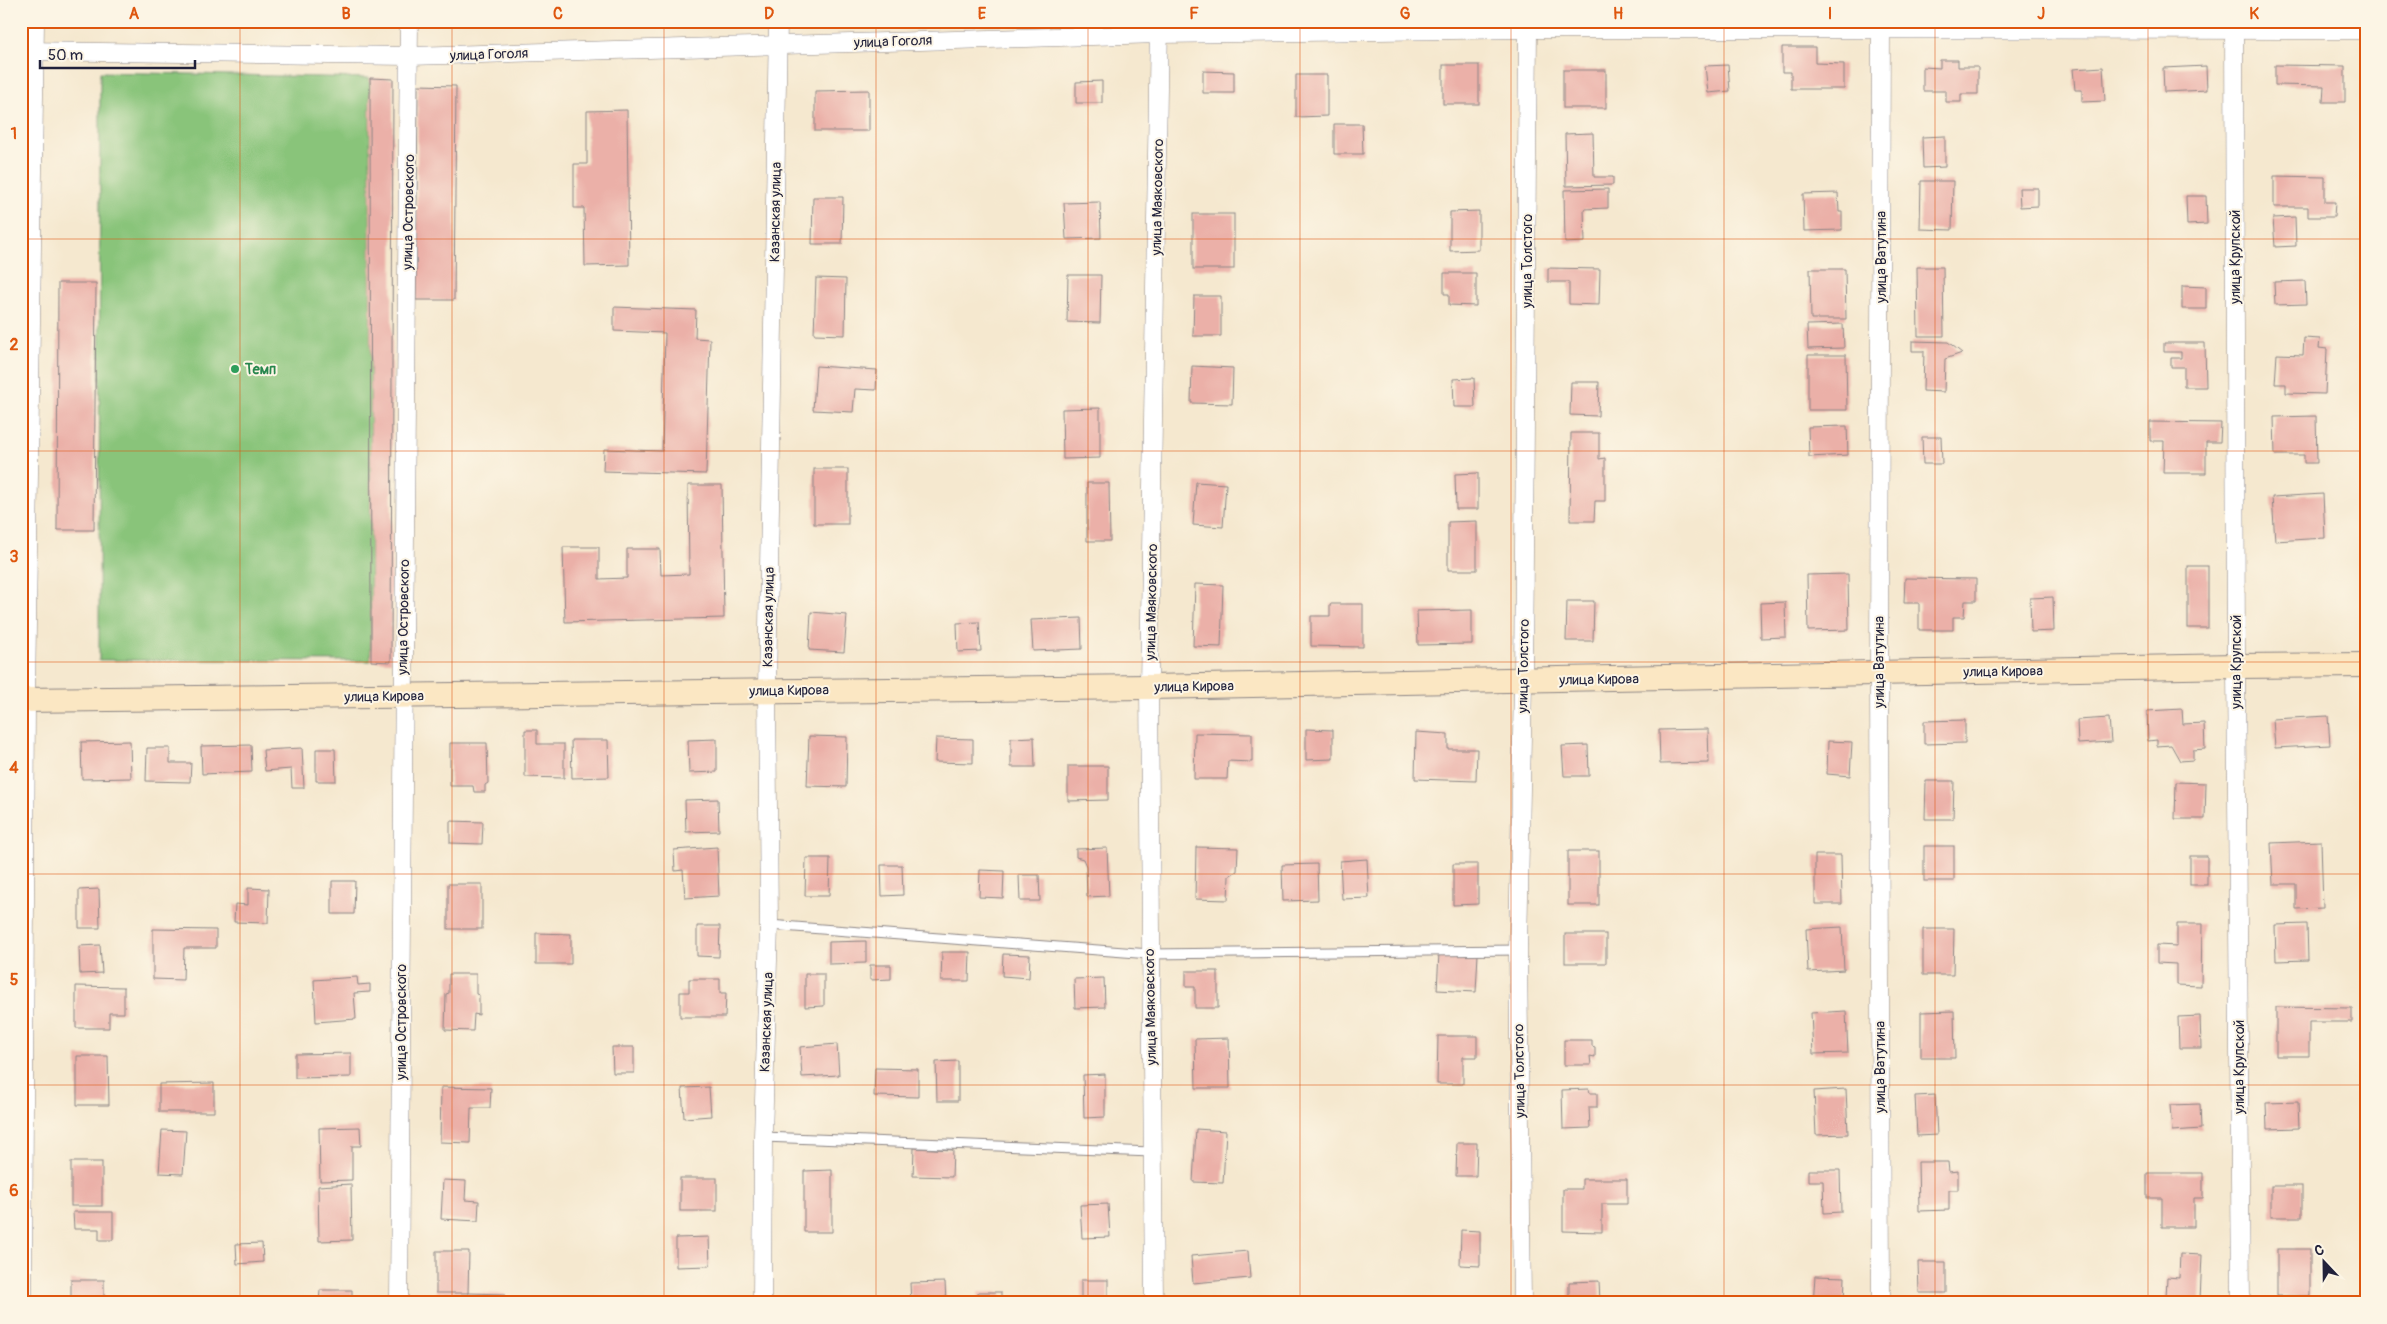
<svg xmlns="http://www.w3.org/2000/svg" width="2387" height="1324" font-family="Pangolin,sans-serif">
<rect width="100%" height="100%" fill="#fcf5e5"/>
<filter id="ink" filterUnits="userSpaceOnUse"><feTurbulence type="fractalNoise" baseFrequency=".02" numOctaves="2"/><feDisplacementMap in="SourceGraphic" scale="10" xChannelSelector="R" yChannelSelector="G"/><feConvolveMatrix kernelMatrix="1 2 1 2 8 2 1 2 1" color-interpolation-filters="sRGB"/></filter>
<filter id="wash" filterUnits="userSpaceOnUse"><feTurbulence type="fractalNoise" baseFrequency=".0096" numOctaves="4" result="noise"/><feDisplacementMap in="SourceGraphic" scale="20" xChannelSelector="R" yChannelSelector="G"/><feGaussianBlur stdDeviation="1.12" result="paint"/><feColorMatrix in="noise" values="0 0 0 0 0 0 0 0 0 0 0 0 0 0 0 0 0 1.4 0 .05"/><feComposite in="paint" operator="in"/></filter>
<g filter="url(#wash)">
<rect width="100%" height="100%" fill="#f5e8cf"/>
<polygon fill="#89c47a" stroke="#56735a" points="100,72 370,78 371,661 99,660"/>
<g id="blocks">
<g fill="#ebb0a8">
<polygon points="1782,47 1815,47 1815,63 1844,64 1844,89 1791,89 1791,72 1782,72"/>
<polygon points="1940,60 1958,60 1958,67 1978,67 1978,94 1961,94 1961,102 1946,102 1946,91 1923,91 1923,67 1940,68"/>
<rect x="1443" y="65" width="36" height="39"/>
<polygon points="1728,65 1730,91 1708,93 1705,66"/>
<polygon points="2275,65 2345,66 2345,102 2323,102 2324,86 2275,85"/>
<polygon points="2206,66 2207,90 2164,92 2163,68"/>
<polygon points="2103,67 2105,101 2082,102 2082,90 2075,90 2073,69"/>
<rect x="1563" y="70" width="43" height="38"/>
<polygon points="1203,71 1234,72 1234,93 1203,93"/>
<polygon points="1296,75 1327,75 1327,116 1296,117"/>
<polygon points="370,78 393,79 391,662 371,661"/>
<polygon points="1102,81 1102,103 1076,103 1076,82"/>
<polygon points="418,85 456,86 454,300 416,300"/>
<polygon points="869,90 869,131 815,131 815,91"/>
<polygon points="627,110 629,265 585,266 584,208 574,208 574,164 587,164 587,111"/>
<polygon points="1334,124 1362,124 1363,154 1334,154"/>
<polygon points="1593,133 1594,177 1613,177 1613,185 1566,186 1565,134"/>
<polygon points="1945,136 1945,167 1923,168 1922,137"/>
<polygon points="2274,176 2325,177 2325,202 2335,202 2334,217 2308,217 2308,207 2274,207"/>
<polygon points="1921,181 1953,181 1952,230 1920,229"/>
<polygon points="2019,188 2038,188 2038,206 2020,207"/>
<polygon points="1608,189 1608,208 1584,209 1585,242 1565,243 1564,190"/>
<polygon points="1838,193 1839,212 1842,212 1842,230 1804,231 1803,194"/>
<polygon points="2186,196 2206,196 2207,224 2187,225"/>
<polygon points="813,197 843,197 842,244 812,244"/>
<polygon points="1100,202 1101,238 1066,239 1064,203"/>
<polygon points="1479,211 1479,250 1450,251 1450,212"/>
<rect x="1193" y="214" width="41" height="55"/>
<polygon points="2295,217 2296,246 2275,247 2273,218"/>
<polygon points="1917,267 1943,267 1944,336 1918,336"/>
<polygon points="1548,268 1600,269 1599,305 1569,304 1569,282 1548,282"/>
<polygon points="1810,269 1845,269 1846,319 1811,319"/>
<polygon points="1444,273 1476,273 1476,306 1449,305 1449,294 1444,294"/>
<polygon points="1068,275 1101,275 1100,323 1067,322"/>
<polygon points="816,278 846,279 845,335 814,334"/>
<polygon points="2305,281 2306,304 2275,305 2274,282"/>
<polygon points="58,283 96,283 94,530 57,530"/>
<polygon points="2182,286 2206,287 2206,309 2182,309"/>
<polygon points="1194,296 1221,296 1221,336 1193,336"/>
<polygon points="614,307 696,310 695,338 710,339 706,474 603,471 604,449 662,451 665,333 614,331"/>
<polygon points="1843,324 1844,348 1808,349 1807,325"/>
<polygon points="2304,338 2320,339 2319,348 2327,349 2325,394 2286,393 2286,384 2275,384 2277,354 2303,355"/>
<polygon points="1912,341 1948,342 1962,353 1945,359 1944,392 1923,391 1924,351 1912,351"/>
<polygon points="2164,343 2205,343 2206,387 2184,387 2184,367 2171,367 2171,358 2181,358 2181,352 2164,352"/>
<polygon points="1808,355 1846,355 1847,410 1808,410"/>
<polygon points="816,366 877,370 876,390 855,389 853,412 813,410"/>
<polygon points="1192,366 1233,368 1232,404 1191,403"/>
<polygon points="1474,378 1475,407 1454,407 1453,379"/>
<polygon points="1571,382 1599,382 1598,416 1570,415"/>
<polygon points="1100,408 1100,458 1063,459 1062,409"/>
<polygon points="2316,416 2317,463 2304,463 2304,455 2275,455 2274,417"/>
<polygon points="2150,422 2221,423 2220,442 2206,442 2206,473 2163,473 2164,441 2150,441"/>
<polygon points="1847,426 1848,455 1809,457 1808,427"/>
<polygon points="1571,433 1599,433 1599,459 1605,458 1605,501 1595,501 1594,521 1570,521"/>
<polygon points="1922,437 1941,437 1942,464 1923,464"/>
<rect x="814" y="469" width="34" height="55"/>
<polygon points="1478,473 1478,509 1456,509 1455,474"/>
<polygon points="1196,482 1226,484 1223,527 1193,525"/>
<polygon points="1087,483 1109,483 1110,541 1087,541"/>
<polygon points="688,485 722,485 724,618 565,622 563,547 599,547 599,579 627,578 627,549 660,549 661,575 689,574"/>
<polygon points="2323,494 2325,538 2275,541 2272,497"/>
<polygon points="1477,521 1477,570 1448,570 1448,522"/>
<rect x="2188" y="566" width="20" height="62"/>
<polygon points="1848,574 1849,630 1808,631 1807,575"/>
<polygon points="1905,578 1976,579 1976,601 1965,601 1964,617 1953,617 1953,630 1919,630 1919,603 1904,603"/>
<polygon points="1195,584 1223,585 1221,647 1193,646"/>
<polygon points="2053,597 2054,631 2031,632 2030,598"/>
<polygon points="1567,601 1594,601 1593,641 1566,641"/>
<polygon points="1785,602 1786,637 1761,638 1760,603"/>
<polygon points="1330,604 1363,604 1363,647 1311,646 1311,616 1330,616"/>
<polygon points="1472,610 1472,644 1418,645 1417,611"/>
<polygon points="811,612 847,615 844,652 809,650"/>
<polygon points="1081,618 1082,649 1033,651 1031,620"/>
<polygon points="979,622 981,651 958,652 957,623"/>
<polygon points="2182,709 2183,724 2204,723 2205,749 2193,750 2193,760 2180,761 2171,745 2157,746 2157,740 2148,741 2147,711"/>
<polygon points="2328,716 2330,745 2275,748 2273,719"/>
<polygon points="2109,718 2111,742 2078,744 2077,720"/>
<polygon points="1965,720 1965,743 1924,744 1924,721"/>
<polygon points="1306,729 1333,730 1333,759 1306,760"/>
<polygon points="1708,729 1709,763 1660,764 1659,730"/>
<polygon points="525,730 537,730 537,744 564,744 564,778 525,777"/>
<polygon points="1416,732 1448,734 1448,749 1477,749 1476,781 1415,779"/>
<polygon points="1195,733 1252,734 1252,762 1228,761 1227,779 1194,779"/>
<polygon points="809,736 847,737 846,787 807,786"/>
<polygon points="1034,737 1035,767 1011,767 1011,738"/>
<polygon points="936,738 973,739 973,763 935,762"/>
<polygon points="717,739 717,772 689,773 688,740"/>
<polygon points="571,740 608,740 609,777 572,778"/>
<polygon points="130,741 131,778 82,779 81,742"/>
<polygon points="1828,741 1852,742 1850,776 1827,774"/>
<polygon points="450,743 487,743 488,783 485,785 485,792 474,792 473,786 450,786"/>
<polygon points="251,745 252,772 202,774 201,746"/>
<polygon points="1588,745 1589,776 1564,776 1562,746"/>
<polygon points="147,748 170,748 170,763 191,763 190,782 146,781"/>
<polygon points="302,748 304,788 292,788 291,769 265,771 263,750"/>
<polygon points="316,749 335,749 336,781 316,781"/>
<polygon points="1068,766 1108,766 1108,800 1068,801"/>
<polygon points="1926,781 1954,781 1953,819 1925,819"/>
<polygon points="2176,782 2206,783 2205,819 2175,819"/>
<polygon points="718,799 719,831 686,832 685,800"/>
<polygon points="450,821 483,822 482,844 450,843"/>
<polygon points="2321,841 2323,908 2296,909 2296,884 2273,884 2271,843"/>
<rect x="1924" y="846" width="30" height="35"/>
<polygon points="717,847 719,896 685,898 683,870 675,871 674,850"/>
<polygon points="1196,847 1238,848 1237,871 1229,876 1228,900 1195,899"/>
<polygon points="1107,848 1109,896 1087,897 1086,866 1083,859 1076,857 1076,849"/>
<rect x="1568" y="851" width="31" height="54"/>
<polygon points="1815,855 1841,855 1842,904 1815,904"/>
<rect x="2190" y="856" width="17" height="29"/>
<polygon points="806,858 830,858 829,896 805,896"/>
<polygon points="1367,859 1369,898 1342,899 1340,861"/>
<polygon points="1317,864 1318,900 1283,901 1282,865"/>
<polygon points="1453,864 1478,864 1478,904 1453,905"/>
<polygon points="881,865 902,865 903,895 882,896"/>
<polygon points="980,870 1004,871 1003,898 979,897"/>
<polygon points="1019,875 1039,875 1040,901 1020,901"/>
<polygon points="332,881 355,881 354,914 332,914"/>
<rect x="448" y="884" width="34" height="45"/>
<polygon points="248,888 269,889 268,923 234,922 235,904 248,905"/>
<polygon points="99,889 100,928 79,928 79,890"/>
<polygon points="2177,924 2202,924 2201,986 2176,985 2176,964 2157,963 2157,945 2177,946"/>
<polygon points="2307,924 2308,960 2276,961 2275,925"/>
<polygon points="697,926 720,926 719,957 697,956"/>
<polygon points="1842,927 1844,970 1808,972 1806,929"/>
<polygon points="153,929 216,930 216,948 184,948 183,980 153,979"/>
<polygon points="1923,929 1954,929 1953,975 1923,975"/>
<polygon points="536,933 571,934 571,964 536,964"/>
<rect x="1565" y="934" width="41" height="29"/>
<polygon points="866,941 866,963 829,964 829,942"/>
<polygon points="100,945 102,973 80,974 79,946"/>
<polygon points="942,952 970,952 969,981 941,981"/>
<polygon points="1439,953 1478,954 1476,992 1437,990"/>
<polygon points="1003,954 1030,955 1029,978 1002,976"/>
<polygon points="870,965 891,965 891,979 870,980"/>
<polygon points="1186,971 1218,971 1218,1008 1195,1008 1195,987 1186,987"/>
<polygon points="449,974 476,974 476,994 479,995 479,1015 474,1014 473,1031 445,1030 446,994 449,993"/>
<polygon points="805,974 824,974 824,1006 805,1007"/>
<polygon points="357,977 358,985 370,984 370,992 354,993 356,1019 316,1022 314,980"/>
<polygon points="1104,978 1105,1007 1075,1008 1074,979"/>
<polygon points="689,979 720,979 720,993 726,993 725,1017 680,1017 680,992 689,992"/>
<polygon points="76,986 124,987 124,1013 109,1013 109,1028 76,1028"/>
<polygon points="2276,1007 2352,1008 2352,1022 2309,1022 2309,1056 2276,1056"/>
<polygon points="1846,1011 1848,1053 1813,1054 1811,1013"/>
<polygon points="1954,1011 1955,1058 1921,1058 1921,1012"/>
<polygon points="2200,1016 2201,1048 2179,1048 2178,1017"/>
<polygon points="1438,1036 1477,1036 1477,1057 1463,1057 1463,1084 1437,1084"/>
<polygon points="1229,1038 1230,1088 1196,1088 1195,1039"/>
<polygon points="1564,1040 1592,1040 1592,1046 1595,1047 1595,1057 1590,1056 1591,1065 1564,1065"/>
<polygon points="837,1044 839,1075 802,1077 800,1047"/>
<polygon points="612,1047 634,1047 634,1073 613,1073"/>
<polygon points="351,1053 351,1077 295,1078 295,1054"/>
<polygon points="77,1056 108,1056 109,1105 77,1105"/>
<polygon points="958,1061 958,1101 937,1101 936,1062"/>
<polygon points="875,1068 918,1069 918,1097 874,1096"/>
<polygon points="1105,1074 1105,1117 1084,1118 1083,1075"/>
<polygon points="214,1083 214,1112 159,1112 159,1084"/>
<polygon points="441,1087 491,1088 490,1108 471,1108 470,1143 440,1142"/>
<polygon points="709,1087 711,1116 684,1118 682,1088"/>
<polygon points="1589,1089 1590,1093 1597,1093 1597,1107 1589,1107 1590,1128 1563,1129 1562,1090"/>
<polygon points="1846,1089 1848,1134 1816,1135 1814,1091"/>
<polygon points="1935,1095 1937,1135 1917,1136 1915,1096"/>
<polygon points="2298,1102 2299,1128 2267,1129 2266,1103"/>
<polygon points="2200,1104 2201,1129 2172,1131 2170,1105"/>
<polygon points="360,1127 361,1146 352,1146 352,1180 320,1181 319,1128"/>
<polygon points="1196,1129 1226,1131 1223,1183 1193,1182"/>
<polygon points="162,1130 186,1131 183,1174 159,1173"/>
<polygon points="1457,1143 1477,1143 1476,1176 1456,1176"/>
<polygon points="914,1148 953,1150 952,1177 913,1176"/>
<rect x="71" y="1162" width="31" height="44"/>
<polygon points="1918,1162 1948,1162 1949,1172 1958,1171 1958,1190 1949,1190 1949,1210 1919,1211"/>
<polygon points="832,1170 832,1232 804,1232 804,1171"/>
<polygon points="1808,1170 1840,1170 1841,1212 1824,1213 1823,1181 1808,1181"/>
<polygon points="2147,1173 2203,1173 2203,1198 2194,1198 2194,1227 2162,1227 2162,1198 2147,1198"/>
<rect x="680" y="1178" width="37" height="33"/>
<polygon points="1582,1179 1627,1179 1627,1204 1602,1204 1602,1232 1563,1231 1563,1189 1582,1189"/>
<polygon points="443,1180 466,1181 465,1200 479,1201 478,1221 441,1219"/>
<polygon points="351,1184 352,1240 319,1241 318,1186"/>
<rect x="2271" y="1186" width="31" height="31"/>
<polygon points="1108,1204 1110,1237 1082,1238 1080,1205"/>
<polygon points="73,1212 113,1212 113,1240 99,1240 99,1229 74,1229"/>
<polygon points="1461,1230 1480,1231 1480,1266 1460,1265"/>
<polygon points="709,1237 710,1266 676,1267 676,1238"/>
<polygon points="262,1243 263,1262 237,1264 236,1244"/>
<rect x="2277" y="1249" width="33" height="47"/>
<polygon points="436,1251 469,1251 468,1293 436,1293"/>
<polygon points="1248,1251 1250,1278 1193,1283 1191,1256"/>
<polygon points="2180,1254 2202,1255 2200,1300 2166,1298 2167,1277 2179,1278"/>
<polygon points="1918,1262 1946,1262 1946,1293 1919,1293"/>
<polygon points="1815,1276 1845,1277 1844,1303 1813,1303"/>
<rect x="71" y="1280" width="33" height="23"/>
<rect x="1081" y="1280" width="27" height="23"/>
<polygon points="1599,1281 1600,1303 1569,1303 1569,1282"/>
<polygon points="945,1282 946,1303 911,1303 910,1283"/>
<polygon points="320,1290 352,1290 352,1303 319,1303"/>
<polygon points="978,1292 1001,1292 1001,1303 979,1303"/>
<polygon points="468,1293 505,1294 505,1303 468,1303"/>
<rect x="695" y="1299" width="24" height="4"/>
</g>
</g>
</g>
<g filter="url(#ink)">
<use href="#blocks" fill-opacity="0" stroke="#8c8585" stroke-width="1"/>
<g fill="none" stroke-linecap="round" stroke-linejoin="round">
<g stroke="#8c8585" stroke-width="11">
<g id="lane">
<polyline points="769,925 1150,954 1518,950"/>
<polyline points="763,1137 1152,1152"/>
</g>
</g>
<g stroke="#8c8585" stroke-width="19">
<g id="street">
<polyline points="2234,21 2236,666 2241,1303"/>
<polyline points="21,51 410,56 1159,34 1528,29 2366,30"/>
<polyline points="23,1303 26,699 35,21"/>
<polyline points="399,1303 409,21"/>
<polyline points="762,1303 763,1137 769,925 767,690 778,21"/>
<polyline points="1154,1303 1149,687 1159,21"/>
<polyline points="1522,1303 1518,950 1523,681 1528,29"/>
<polyline points="1881,1303 1879,673 1881,21"/>
</g>
</g>
<g stroke="#8c8585" stroke-width="26">
<polyline id="secondary" points="21,700 1149,687 2236,666 2366,665"/>
</g>
<use href="#lane" stroke="#fff" stroke-width="9"/>
<use href="#street" stroke="#fff" stroke-width="18"/>
<use href="#secondary" stroke="#fbe7c3" stroke-width="24"/>
</g>
</g>
<path fill="none" stroke="#de560e" stroke-width="1" stroke-opacity="0.55" d="M 240,21 L 240,1303M 452,21 L 452,1303M 664,21 L 664,1303M 876,21 L 876,1303M 1088,21 L 1088,1303M 1300,21 L 1300,1303M 1511,21 L 1511,1303M 1724,21 L 1724,1303M 1935,21 L 1935,1303M 2148,21 L 2148,1303M 21,239 L 2366,239M 21,451 L 2366,451M 21,662 L 2366,662M 21,874 L 2366,874M 21,1085 L 2366,1085"/>
<circle fill="#2e9e5b" stroke="#fcf5e5" stroke-width="2" cx="235" cy="369" r="5"/>
<g text-anchor="middle" stroke-width="4" stroke-linejoin="round" paint-order="stroke">
<g font-size="14" fill="#22223b" stroke="#fcf5e5">
<text transform="translate(893 41) rotate(-2)" y="5">улица Гоголя</text>
<text transform="translate(489 54) rotate(-2)" y="5">улица Гоголя</text>
<text transform="translate(1157 197) rotate(-89)" y="5">улица Маяковского</text>
<text transform="translate(408 212) rotate(-89)" y="5">улица Островского</text>
<text transform="translate(775 212) rotate(-89)" y="5">Казанская улица</text>
<text transform="translate(1881 257) rotate(-90)" y="5">улица Ватутина</text>
<text transform="translate(2235 257) rotate(-90)" y="5">улица Крупской</text>
<text transform="translate(1527 261) rotate(-90)" y="5">улица Толстого</text>
<text transform="translate(1151 602) rotate(-89)" y="5">улица Маяковского</text>
<text transform="translate(403 617) rotate(-89)" y="5">улица Островского</text>
<text transform="translate(768 617) rotate(-89)" y="5">Казанская улица</text>
<text transform="translate(1879 662) rotate(-90)" y="5">улица Ватутина</text>
<text transform="translate(2236 662) rotate(-90)" y="5">улица Крупской</text>
<text transform="translate(1523 666) rotate(-89)" y="5">улица Толстого</text>
<text transform="translate(2003 671) rotate(-1)" y="5">улица Кирова</text>
<text transform="translate(1599 679) rotate(-1)" y="5">улица Кирова</text>
<text transform="translate(1194 686) rotate(-1)" y="5">улица Кирова</text>
<text transform="translate(789 690) rotate(-1)" y="5">улица Кирова</text>
<text transform="translate(384 696) rotate(-1)" y="5">улица Кирова</text>
<text transform="translate(1150 1007) rotate(-91)" y="5">улица Маяковского</text>
<text transform="translate(401 1022) rotate(-90)" y="5">улица Островского</text>
<text transform="translate(766 1022) rotate(-88)" y="5">Казанская улица</text>
<text transform="translate(1880 1067) rotate(-90)" y="5">улица Ватутина</text>
<text transform="translate(2239 1067) rotate(-90)" y="5">улица Крупской</text>
<text transform="translate(1519 1071) rotate(-91)" y="5">улица Толстого</text>
</g>
<g font-size="14" font-weight="bold" fill="#27864d" stroke="#fcf5e5" text-anchor="start">
<text x="245" y="374">Темп</text>
</g>
</g>
<rect width="2387" height="1324" fill="none" stroke="#fcf5e5" stroke-width="55"/>
<g transform="translate(2324 1262) rotate(338)" stroke="#fcf5e5" stroke-width="4" paint-order="stroke">
<path d="M0-4L9 19L0 12L-9 19Z" fill="#22223b"/>
<text y="-8" font-size="14" font-weight="bold" text-anchor="middle" fill="#22223b">С</text>
</g>
<path d="M40 60v8h155v-8" fill="none" stroke="#22223b" stroke-width="2.5"/>
<text x="48" y="60" font-size="15" fill="#22223b" stroke="#fcf5e5" stroke-width="4" paint-order="stroke">50 m</text>
<rect x="28" y="28" width="2332" height="1268" fill="none" stroke="#de560e" stroke-width="2"/>
<g font-size="16" text-anchor="middle" font-weight="bold" fill="#de560e">
<text x="134" y="19">A</text>
<text x="346" y="19">B</text>
<text x="558" y="19">C</text>
<text x="769" y="19">D</text>
<text x="982" y="19">E</text>
<text x="1194" y="19">F</text>
<text x="1405" y="19">G</text>
<text x="1618" y="19">H</text>
<text x="1830" y="19">I</text>
<text x="2041" y="19">J</text>
<text x="2254" y="19">K</text>
<text x="14" y="139">1</text>
<text x="14" y="350">2</text>
<text x="14" y="562">3</text>
<text x="14" y="773">4</text>
<text x="14" y="985">5</text>
<text x="14" y="1196">6</text>
</g>
</svg>
